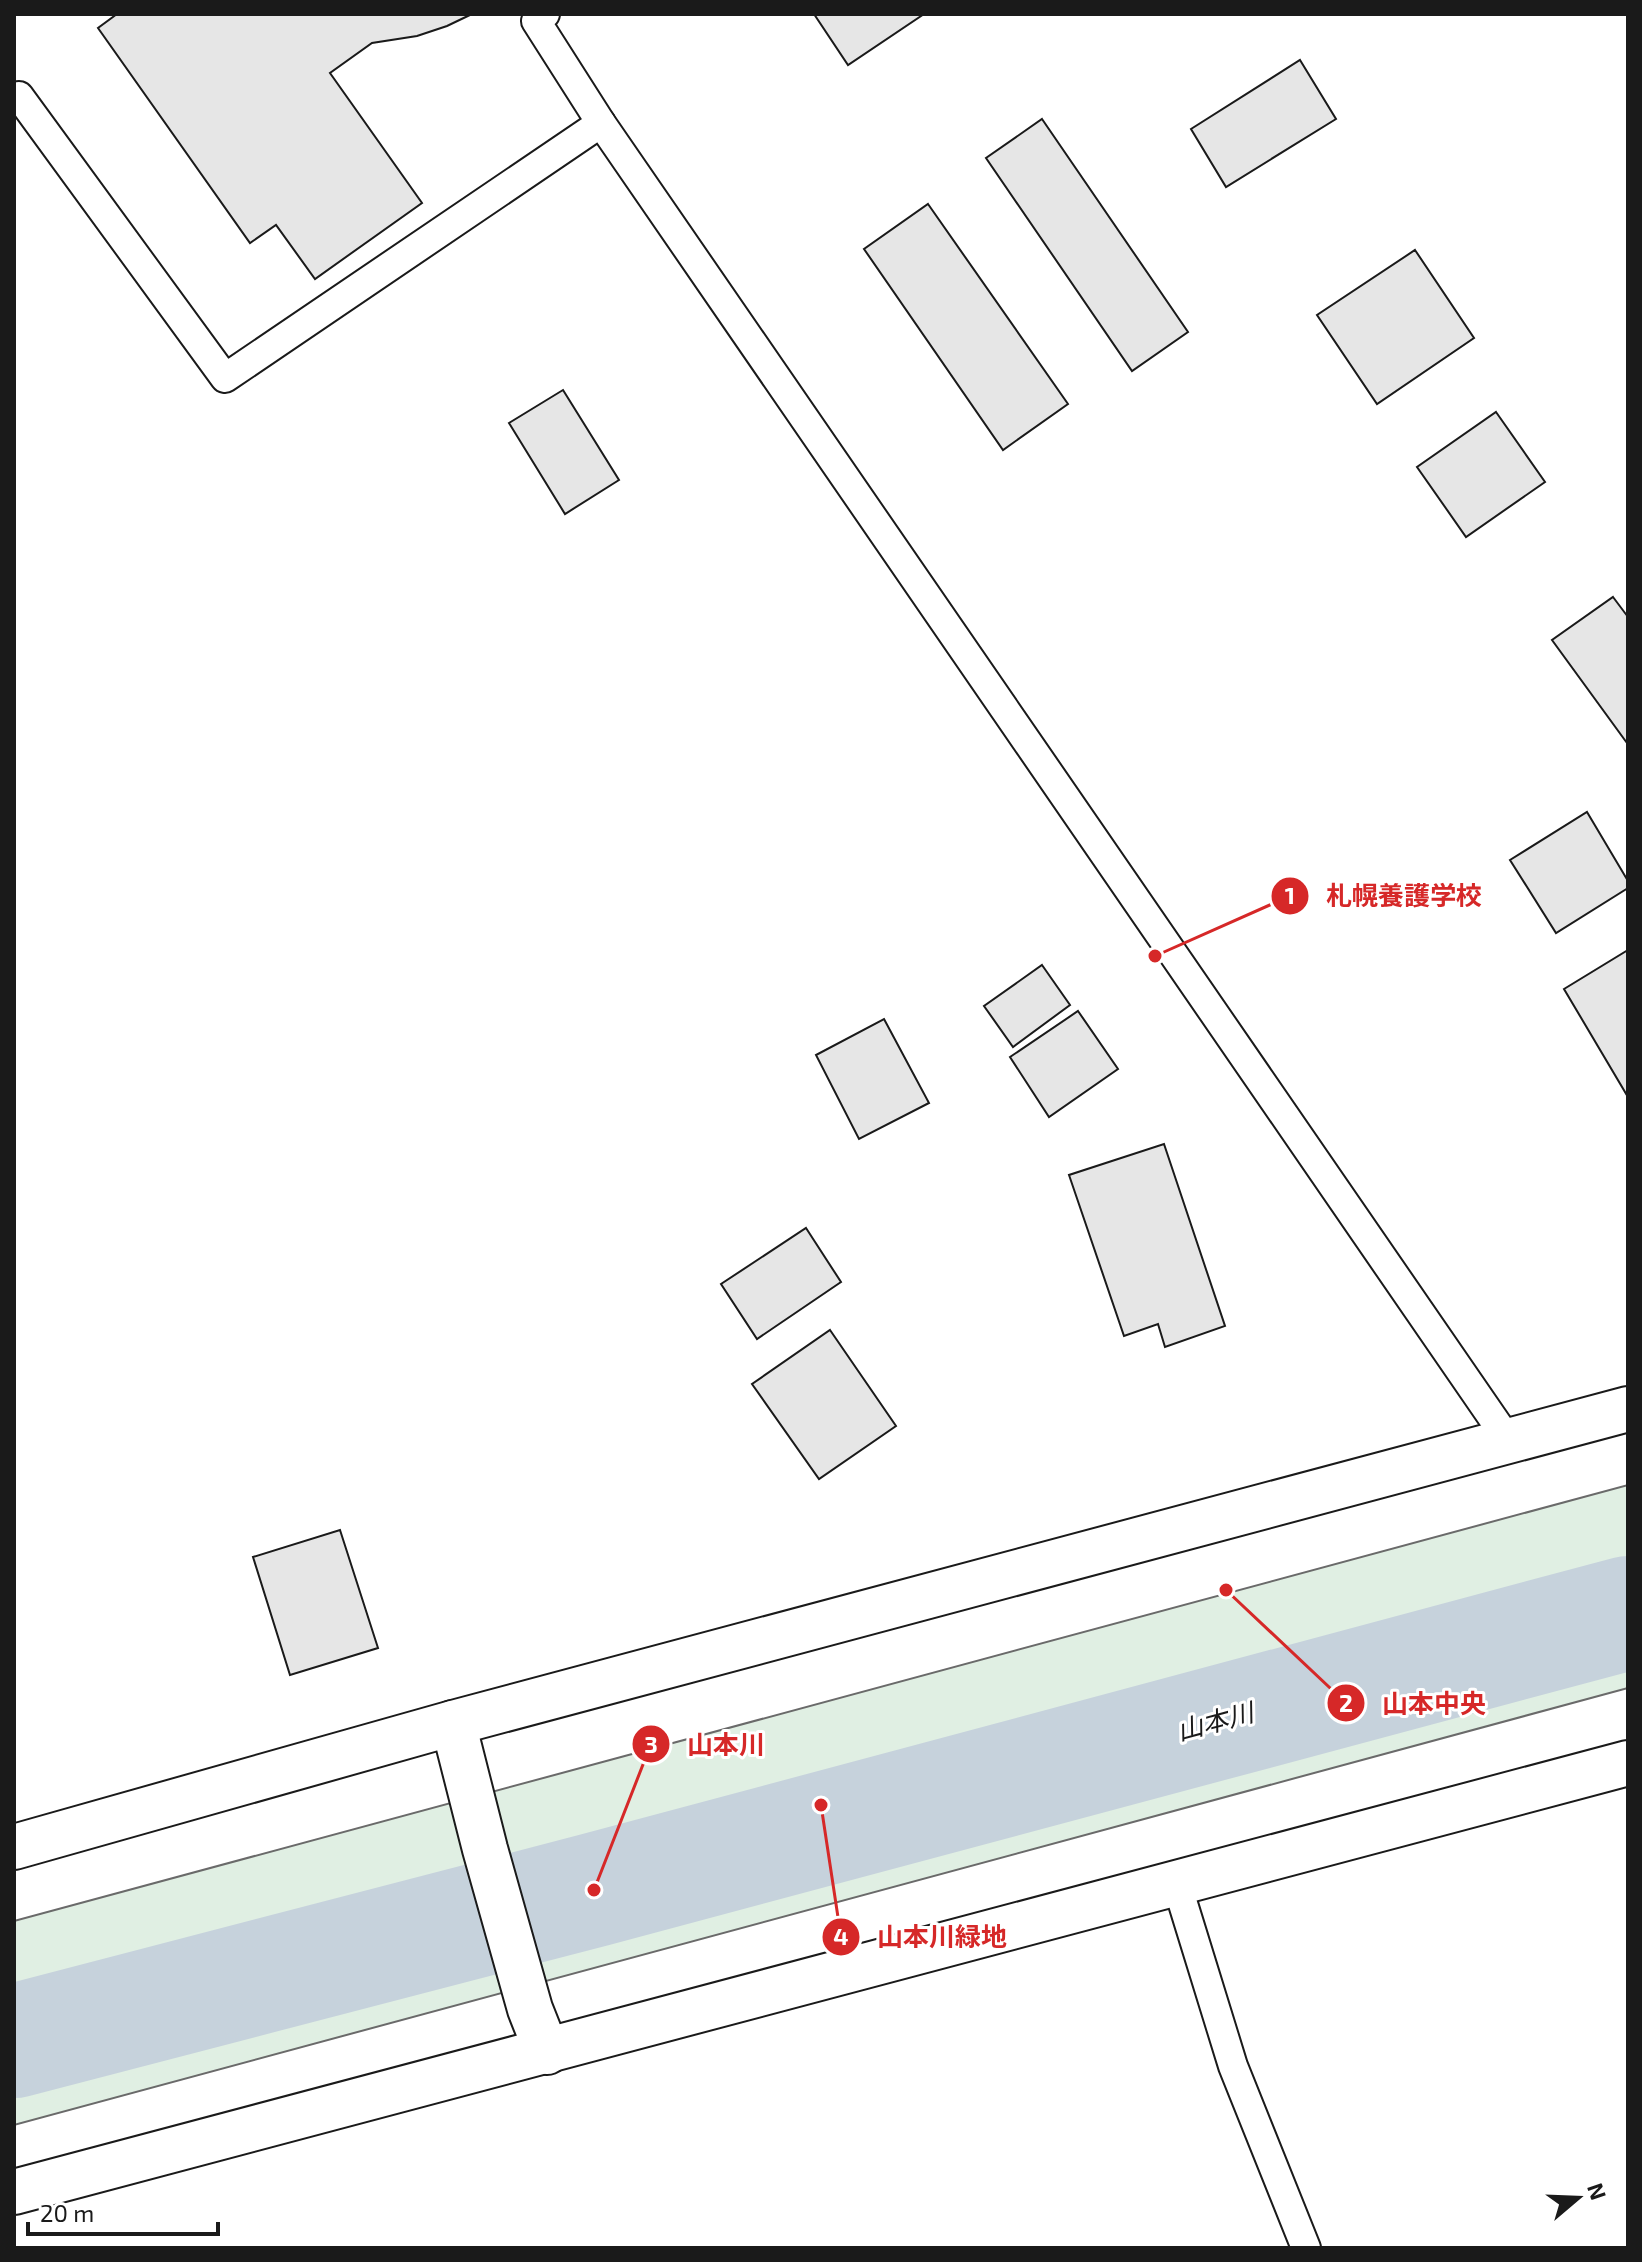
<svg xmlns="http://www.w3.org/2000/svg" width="1642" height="2262" font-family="'Exo 2','Noto Sans JP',sans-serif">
<rect width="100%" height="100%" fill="#fff"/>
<polygon fill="#e0efe3" stroke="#6a6a6a" stroke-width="2" points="1628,1485 1628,1688 14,2125 14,1921"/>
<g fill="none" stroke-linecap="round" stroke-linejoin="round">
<polyline stroke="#c6d2dc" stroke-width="114" points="14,2041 594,1890 1628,1613"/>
</g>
<g fill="#e6e6e6" stroke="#1a1a1a" stroke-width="2">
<polygon points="117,14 472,14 447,26 417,36 372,43 330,73 422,203 315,279 276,225 250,243 98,28"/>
<polygon points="814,14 924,14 848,65"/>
<polygon points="1300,60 1336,119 1226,187 1191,129"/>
<polygon points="1042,119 1188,332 1132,371 986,158"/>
<polygon points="928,204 1068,404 1003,450 864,249"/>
<polygon points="1415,250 1474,338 1377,404 1317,315"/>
<polygon points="563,390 619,480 565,514 509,423"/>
<polygon points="1496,412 1545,482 1466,537 1417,467"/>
<polygon points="1613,597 1628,617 1627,743 1552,640"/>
<polygon points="1587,812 1628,881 1628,888 1556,933 1510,860"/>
<polygon points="1628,950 1628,1097 1564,989"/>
<polygon points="1042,965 1070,1005 1013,1047 984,1006"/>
<polygon points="1078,1011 1118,1069 1049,1117 1010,1057"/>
<polygon points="884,1019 929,1103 859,1139 816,1055"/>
<polygon points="1164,1144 1225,1326 1165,1347 1158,1324 1124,1336 1069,1175"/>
<polygon points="806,1228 841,1282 757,1339 721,1284"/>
<polygon points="830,1330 896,1426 819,1479 752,1384"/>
<polygon points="340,1530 378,1648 290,1675 253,1557"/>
</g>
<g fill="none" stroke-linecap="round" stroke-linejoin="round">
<g stroke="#1a1a1a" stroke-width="32">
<g id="service">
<polyline points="545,14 536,21 601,123 1508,1440"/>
<polyline points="14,98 19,96 225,378 601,123"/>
<polyline points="1176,1881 1233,2066 1306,2248"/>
</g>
</g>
<g stroke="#1a1a1a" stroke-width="48">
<g id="minor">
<polyline points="453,1723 485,1849 530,2009 547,2052"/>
<path d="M 14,2192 C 552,2050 1089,1904 1628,1763"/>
</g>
</g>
<g stroke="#1a1a1a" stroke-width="48">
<polyline id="tertiary" points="14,1847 453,1723 1628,1409"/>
</g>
<use href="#service" stroke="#fff" stroke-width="28"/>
<use href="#minor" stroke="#fff" stroke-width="44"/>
<use href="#tertiary" stroke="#fff" stroke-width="44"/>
</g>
<g text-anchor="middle" stroke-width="6" stroke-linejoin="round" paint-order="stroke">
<g font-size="26" font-style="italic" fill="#1a1a1a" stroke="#fff">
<text transform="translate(1215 1722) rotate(-15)" y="9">山本川</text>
</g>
</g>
<path fill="none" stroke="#d62828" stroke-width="3" d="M1155 956L1290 896M1226 1590L1346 1703M594 1890L651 1744M821 1805L841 1937"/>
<g fill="#d62828" stroke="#fff" stroke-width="3">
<circle cx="1155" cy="956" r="8"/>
<circle cx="1226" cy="1590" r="8"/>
<circle cx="594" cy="1890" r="8"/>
<circle cx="821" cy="1805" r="8"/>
<circle cx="1290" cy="896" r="20"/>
<circle cx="1346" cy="1703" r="20"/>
<circle cx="651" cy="1744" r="20"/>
<circle cx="841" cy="1937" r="20"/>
</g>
<g font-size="24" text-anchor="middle" font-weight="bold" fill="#fff">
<text x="1290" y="904">1</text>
<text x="1346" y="1712">2</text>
<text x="651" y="1753">3</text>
<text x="841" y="1945">4</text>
</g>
<g font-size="26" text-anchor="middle" font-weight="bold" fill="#d62828" stroke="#fff" stroke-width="6" stroke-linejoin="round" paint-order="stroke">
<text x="1404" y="905">札幌養護学校</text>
<text x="1434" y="1713">山本中央</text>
<text x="726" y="1754">山本川</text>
<text x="942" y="1946">山本川緑地</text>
</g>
<rect width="1642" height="2262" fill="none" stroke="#1a1a1a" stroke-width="32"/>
<g transform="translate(1578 2198) rotate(71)" stroke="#ffffff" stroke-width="6" paint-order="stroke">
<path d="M0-6L14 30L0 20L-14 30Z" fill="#1a1a1a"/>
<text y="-12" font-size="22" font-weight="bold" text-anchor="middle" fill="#1a1a1a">N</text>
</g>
<path d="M28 2222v12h190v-12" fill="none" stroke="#1a1a1a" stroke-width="4"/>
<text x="40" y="2222" font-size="24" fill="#1a1a1a" stroke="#ffffff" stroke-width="6" paint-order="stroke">20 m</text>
</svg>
